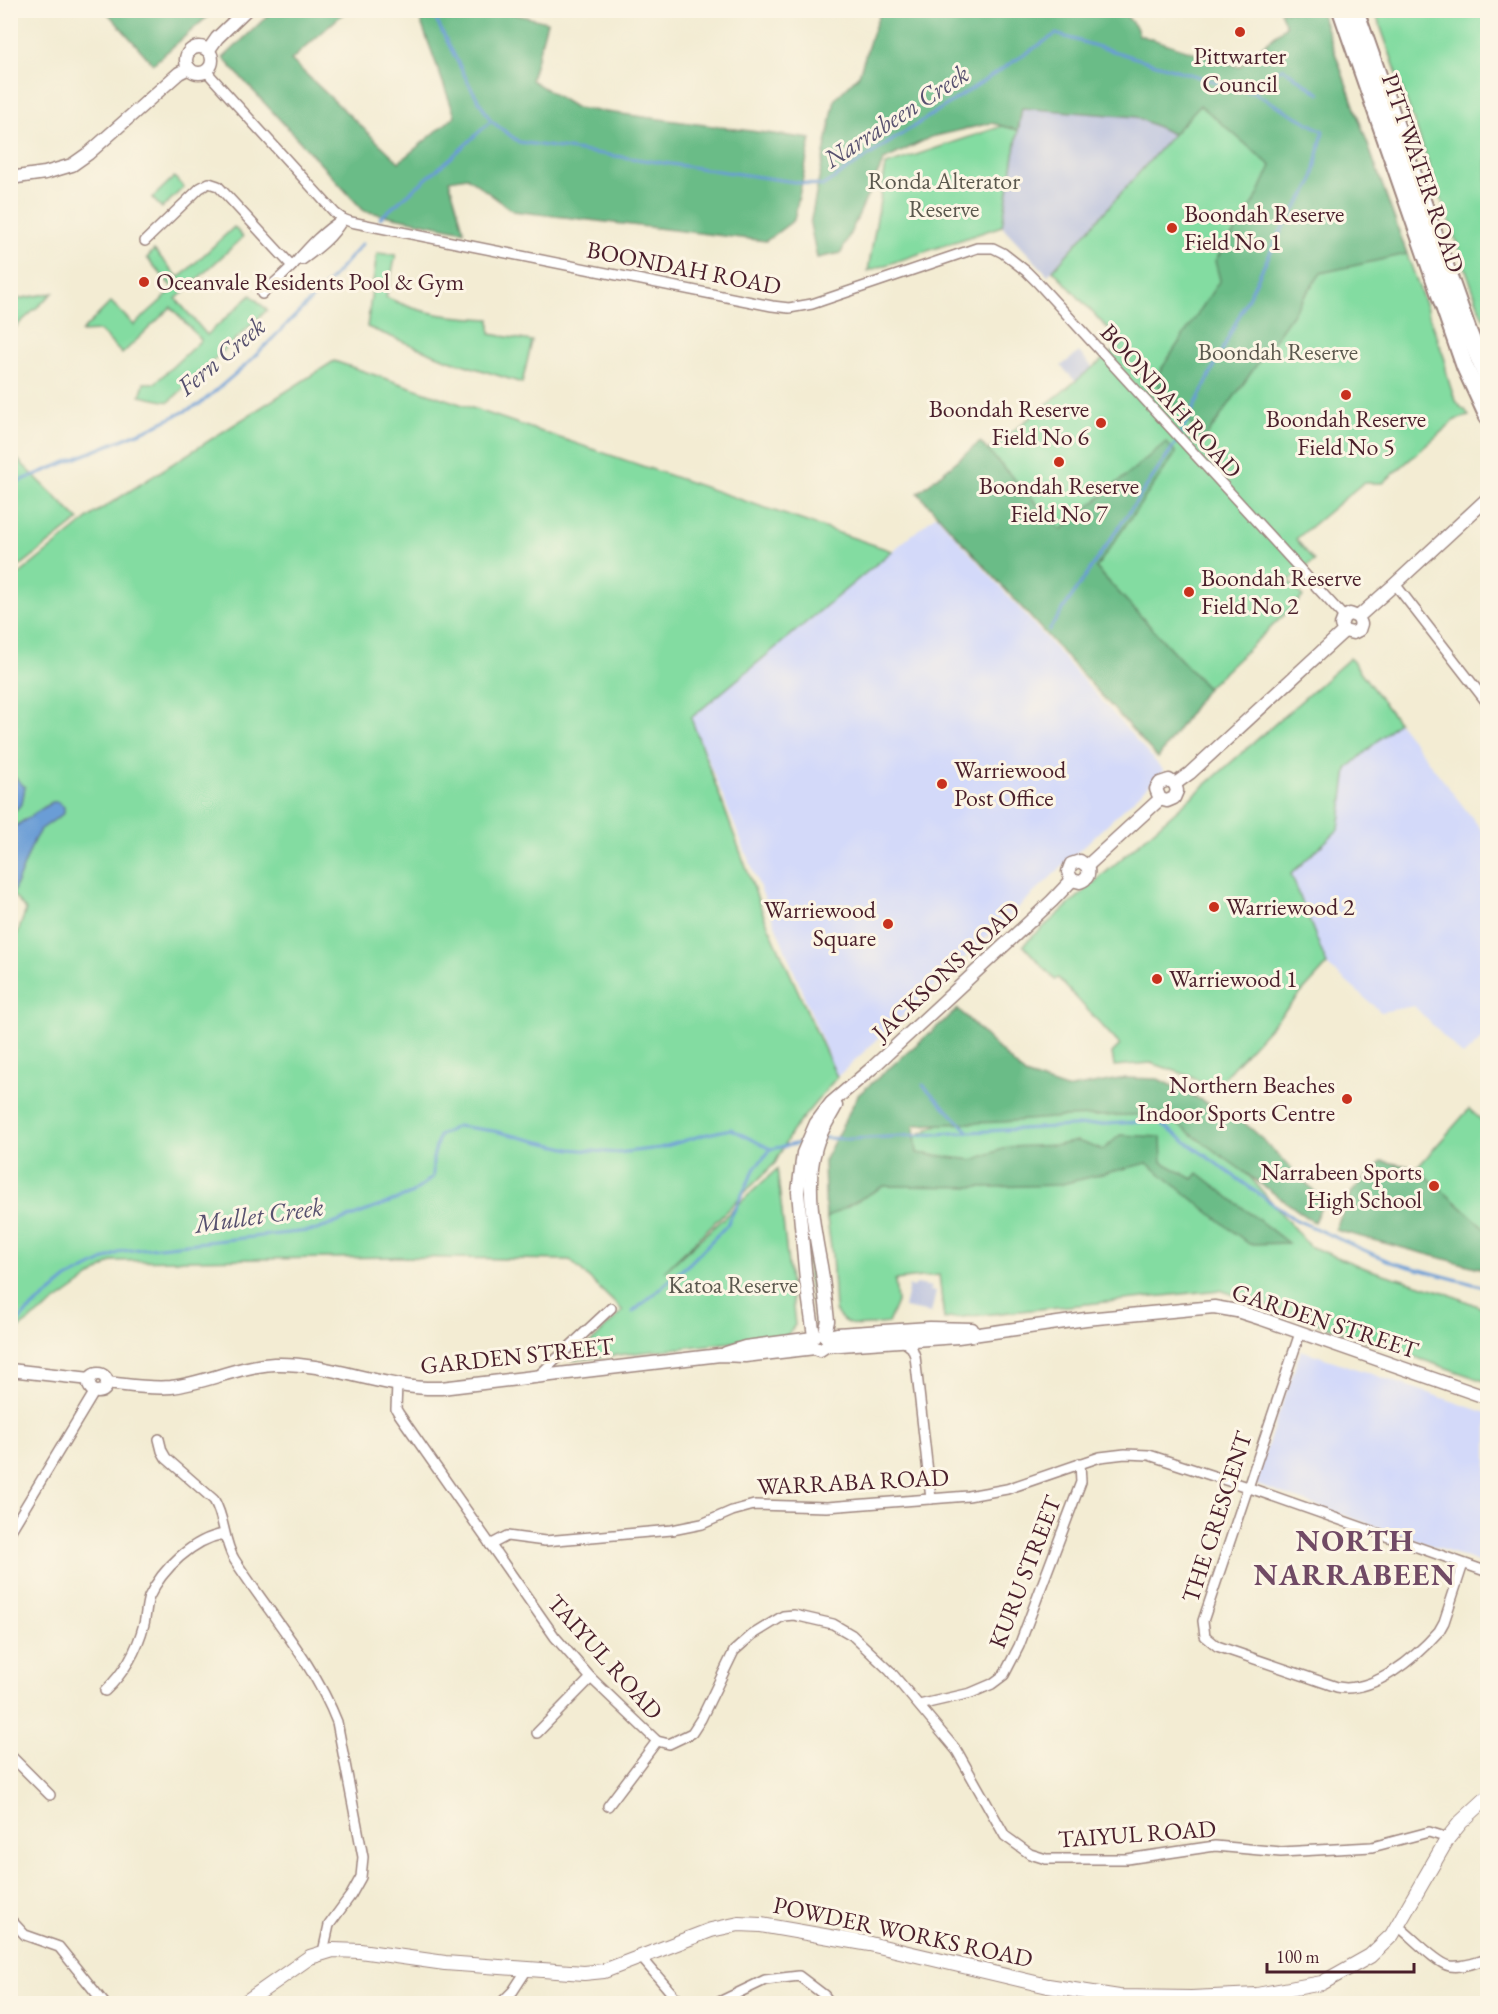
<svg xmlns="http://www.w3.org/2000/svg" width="1498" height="2014" font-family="'EB Garamond',serif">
<rect width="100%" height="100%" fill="#fcf5e5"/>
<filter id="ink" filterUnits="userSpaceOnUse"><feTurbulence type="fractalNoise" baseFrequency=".0167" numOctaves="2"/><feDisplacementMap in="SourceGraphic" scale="12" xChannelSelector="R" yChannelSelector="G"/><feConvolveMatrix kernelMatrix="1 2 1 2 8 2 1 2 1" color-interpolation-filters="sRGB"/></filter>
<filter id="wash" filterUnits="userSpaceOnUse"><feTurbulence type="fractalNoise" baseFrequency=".008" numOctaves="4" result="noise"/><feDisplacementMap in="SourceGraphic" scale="24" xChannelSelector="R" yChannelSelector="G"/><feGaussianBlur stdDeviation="1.35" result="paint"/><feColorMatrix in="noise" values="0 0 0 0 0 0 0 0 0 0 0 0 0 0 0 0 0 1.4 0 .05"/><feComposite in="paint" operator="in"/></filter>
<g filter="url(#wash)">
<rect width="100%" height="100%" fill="#f3ecd3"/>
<g fill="#d3d9f9">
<polygon points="936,515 1164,771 837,1077 691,718"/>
<polygon points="1398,722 1487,837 1487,1034 1463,1056 1414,1006 1381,1012 1327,965 1290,874 1339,829 1347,769"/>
<polygon points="1301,1350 1487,1413 1487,1565 1254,1484"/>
</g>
<g fill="#bcc3de">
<polygon points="1021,108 1136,117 1173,134 1048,275 1002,226"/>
<polygon points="1079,352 1093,368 1076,382 1061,366"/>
<polygon points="917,1284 932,1287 930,1291 936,1292 931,1313 904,1308 909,1286 913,1287"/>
</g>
<g fill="#83dca1" stroke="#667e66" stroke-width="1.5">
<path d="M 1303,11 L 1320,11 L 1445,360 C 1445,370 1452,397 1459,405 C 1463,410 1466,409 1469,416 L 1455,420 L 1383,483 L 1363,483 L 1296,539 L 1314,561 L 1289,581 L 1303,597 L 1207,688 L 988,451 L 1122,344 L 1053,270 L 1199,105 L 1138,35 L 1239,67 Z"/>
<polygon points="1375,11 1487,11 1487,317 1483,318"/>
<polygon points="1020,120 1002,226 868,271 886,165"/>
<polygon points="174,177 184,187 162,208 152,198"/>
<polygon points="234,227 243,237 176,299 207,335 251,295 267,310 169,402 140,396 144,383 155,383 201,340 171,307 122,354 100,331 81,332 111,302 134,325 174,289 147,258 154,250 179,278"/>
<path d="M 377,253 L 396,255 L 386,297 C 423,315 450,317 490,319 L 490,334 L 532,341 L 522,383 L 446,359 L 367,327 Z"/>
<polygon points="53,293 11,331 11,300"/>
<polygon points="334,361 892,551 691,718 764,916 837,1077 792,1131 775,1163 664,1272 777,1169 795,1325 787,1336 573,1360 623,1311 570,1260 395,1257 113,1261 22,1326 11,1337 10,954 26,910 11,893 11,581 95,513"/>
<polygon points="11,453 79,520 11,573 10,573"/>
<polygon points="1350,658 1398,722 1347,769 1339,829 1291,874 1327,965 1214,1088 1187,1075 1151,1063 1114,1066 1112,1053 1120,1045 1058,978 1055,980 1023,945"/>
<polygon points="1469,1109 1487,1125 1487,1230 1417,1168"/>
<path d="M 1170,1111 L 1199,1130 L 1252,1179 L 1309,1246 L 1370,1270 L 1444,1292 L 1487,1310 L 1487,1382 L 1220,1290 L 944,1319 L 939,1275 L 895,1280 L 897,1302 L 888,1323 C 868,1325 845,1332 835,1310 L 832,1255 L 825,1205 L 840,1151 L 905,1142 L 946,1120 Z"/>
<polygon points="815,1258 822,1324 821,1326 816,1327 807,1259"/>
</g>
<g fill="#6abc87" stroke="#5a6e59" stroke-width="1.5">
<polygon points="274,10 346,11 291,60 399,162 455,116 417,11 501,11 547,22 531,80 576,108 811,139 794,220 766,241 513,211 467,177 449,180 464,231 364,211 223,58"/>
<polygon points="106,11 214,11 153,64"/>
<polygon points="881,11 1122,11 1136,27 1139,35 1239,67 1286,26 1280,11 1320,11 1407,254 1321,273 1204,440 1154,380 1220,280 1215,261 1255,201 1271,166 1200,105 1173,134 1136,117 1022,108 1018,130 991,123 931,137 884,160 841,253 817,258 810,224 835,99 859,75 873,31"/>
<polygon points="980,442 1061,530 1166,442 1176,453 1096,568 1207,688 1158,758 918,493"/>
<polygon points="958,1009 1025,1075 1066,1089 1125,1078 1158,1079 1238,1118 1255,1132 1324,1201 1314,1222 1163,1114 1064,1117 1002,1122 914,1125 917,1153 973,1160 1008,1147 1058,1145 1077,1141 1103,1150 1120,1135 1161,1137 1162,1162 1193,1179 1198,1173 1288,1243 1249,1244 1147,1163 1058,1185 991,1187 884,1186 826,1218 824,1161 858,1095"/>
<polygon points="1382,1161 1417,1168 1487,1230 1487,1270 1335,1230 1352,1192"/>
</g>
<g fill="#6a9dd6" stroke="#5a5e80" stroke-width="1.5">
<polygon points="11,774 25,787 22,804 11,814"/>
<polygon points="52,802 58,802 64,807 64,813 40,830 34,840 11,898 11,829"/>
</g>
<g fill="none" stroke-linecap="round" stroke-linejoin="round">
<g stroke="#6a9dd6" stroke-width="3">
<polyline points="431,10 470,86 491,121 519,142 822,186 1056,34 1256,94 1323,131 1312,184 1282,229 1178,440 1049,630"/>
<polyline points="1256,93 1255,82 1283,68 1320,94"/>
<polyline points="380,218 453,156 491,121"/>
<polyline points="10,485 148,429 200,404 248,363 327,284 362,244"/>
<polyline points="923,1085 968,1131"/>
<polyline points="823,1138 852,1139 1157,1121 1294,1219 1391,1262 1488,1288"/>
<polyline points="633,1312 690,1263 727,1225 755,1168 771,1149"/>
<polyline points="10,1331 26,1313 67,1279 122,1251 317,1230 411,1194 433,1177 433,1158 439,1136 457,1126 494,1131 570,1149 617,1153 660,1148 703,1135 731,1129 771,1149 805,1142"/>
</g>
</g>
</g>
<g filter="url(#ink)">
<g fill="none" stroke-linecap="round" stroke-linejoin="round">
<g stroke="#9e867f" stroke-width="12">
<g id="minor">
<polyline points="206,71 335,213 343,219 351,222 772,306 789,308 812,304 977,248 993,248 1003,253 1026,271 1037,282 1344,617"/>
<polyline points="145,241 200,188 209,183 218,186 292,266"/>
<path d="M 302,260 C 319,248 333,237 343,219"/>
<path d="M 262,294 C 273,284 284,275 294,264 C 309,247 323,231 343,219"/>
<polyline points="1395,584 1488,704"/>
<path d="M 1300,1333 L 1203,1621 L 1205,1636 L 1217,1646 L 1337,1687 C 1374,1694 1416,1657 1439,1631 L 1444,1622 L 1463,1564"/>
<polyline points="902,1340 912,1348 915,1356 931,1499"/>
<polyline points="536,1378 611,1308"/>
<polyline points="397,1385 396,1409 399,1414 555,1637 591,1678 657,1741 669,1744 692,1733 701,1719 734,1651 752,1635 783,1616 794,1615 833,1624 852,1635 890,1671 957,1751 1005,1836 1030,1854 1046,1859 1127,1859 1215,1846 1281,1852 1372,1847 1429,1832 1448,1838"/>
<path d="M 159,1439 L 162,1451 L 166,1458 L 214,1500 C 225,1518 223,1540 234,1559 C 268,1612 314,1663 337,1722 L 363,1857 L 361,1877 L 351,1895 L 329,1925 L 323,1952"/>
<polyline points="10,1532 95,1391"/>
<polyline points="490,1545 507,1536 545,1541 672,1530 702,1524 732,1511 754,1505 827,1507 968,1496 1007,1489 1100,1457 1125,1454 1149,1455 1247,1487 1488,1572"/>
<path d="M 105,1691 C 125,1672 137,1651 144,1624 C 146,1616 146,1606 149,1597 C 162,1569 193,1539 224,1534"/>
<polyline points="919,1705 971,1693 992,1684 1004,1675 1019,1646 1081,1482 1080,1463"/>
<polyline points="537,1733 591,1678"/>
<polyline points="10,1755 50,1795"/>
<polyline points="608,1806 657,1741"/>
<polyline points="10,1919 25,1935 59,1947 105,2004"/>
<path d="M 1398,1926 C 1410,1935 1437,1964 1450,1966 C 1463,1968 1476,1962 1488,1959"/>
<polyline points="641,1957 675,1997 690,2004"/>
<polyline points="500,2004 513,1991 528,1968"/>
<polyline points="715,2004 765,1980 799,1976 824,1995 831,2004"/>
</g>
</g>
<g stroke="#9e867f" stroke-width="15">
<g id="tertiary">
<circle cx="199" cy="60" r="13"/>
<polyline points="208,51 217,38 246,10"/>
<polyline points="10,178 45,173 72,165 89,153 179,73 189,68"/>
<polyline points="1358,617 1395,584 1488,498"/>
<polyline points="1344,631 1341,625 1344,617 1350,614 1358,617"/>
<polyline points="1344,631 1353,633 1359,630 1361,624 1358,617"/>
<polyline points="1175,784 1190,773 1344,631"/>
<polyline points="1160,799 1156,789 1160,783 1169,780 1175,784"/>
<polyline points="1160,799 1167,801 1174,798 1177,791 1175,784"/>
<polyline points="1087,866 1160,799"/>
<polyline points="1072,880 1068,872 1071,864 1080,861 1087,866"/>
<path d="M 1072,880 L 1080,882 C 1088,879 1090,874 1087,866"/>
<path d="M 824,1335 L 828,1321 C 826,1303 824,1284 821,1266 C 814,1229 805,1185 816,1147 C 820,1132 829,1119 836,1106"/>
<polyline points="814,1336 806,1280 798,1192 803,1153 816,1123 831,1103 872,1068 1052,901 1072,880"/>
<polyline points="826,1337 837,1334 930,1328 972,1329"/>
<polyline points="726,1353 745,1347 813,1338"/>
<polyline points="10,1370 90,1379"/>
<circle cx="98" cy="1383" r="9"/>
<path d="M 107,1383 C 128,1385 149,1389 171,1387 C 206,1383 238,1366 274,1364 C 332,1362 383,1390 441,1388 L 720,1355 L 745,1356 L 815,1348 L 820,1350 L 826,1346 L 958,1337 L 1086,1319 L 1214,1307 L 1237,1311 L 1262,1319 L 1488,1398"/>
</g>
</g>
<g stroke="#9e867f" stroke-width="16">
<polyline id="secondary" points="243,2004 310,1957 333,1950 360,1951 445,1963 584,1973 604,1971 711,1930 739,1924 761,1925 870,1944 1048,1986 1119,1997 1191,1998 1257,1995 1322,1983 1370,1956 1392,1935 1448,1838 1461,1822 1488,1797"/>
</g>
<g stroke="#9e867f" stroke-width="20">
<g id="trunk">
<polyline points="1341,10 1465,367 1488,417"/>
<polyline points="1355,10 1468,331 1488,381"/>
</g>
</g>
<use href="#minor" stroke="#fff" stroke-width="9"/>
<use href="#tertiary" stroke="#fff" stroke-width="12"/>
<use href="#secondary" stroke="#fff" stroke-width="14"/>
<use href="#trunk" stroke="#fff" stroke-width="16"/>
</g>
</g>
<g fill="#c8321e" stroke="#fcf5e5" stroke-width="2">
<circle cx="1240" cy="32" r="6"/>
<circle cx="1172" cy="228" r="6"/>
<circle cx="144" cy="282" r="6"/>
<circle cx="1346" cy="395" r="6"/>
<circle cx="1101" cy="423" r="6"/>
<circle cx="1059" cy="462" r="6"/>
<circle cx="1189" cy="592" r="6"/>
<circle cx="942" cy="784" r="6"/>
<circle cx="1214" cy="907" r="6"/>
<circle cx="888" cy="924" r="6"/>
<circle cx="1157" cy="979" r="6"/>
<circle cx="1347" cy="1099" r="6"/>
<circle cx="1434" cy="1186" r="6"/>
</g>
<g text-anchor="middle" stroke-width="6" stroke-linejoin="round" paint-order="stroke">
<g font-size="24" fill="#4a1f2b" stroke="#fcf5e5" text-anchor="start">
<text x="1240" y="64" text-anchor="middle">Pittwarter<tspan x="1240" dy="28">Council</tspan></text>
<text x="1184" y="222">Boondah Reserve<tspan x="1184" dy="28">Field No 1</tspan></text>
<text x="156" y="290">Oceanvale Residents Pool &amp; Gym</text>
<text x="1089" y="417" text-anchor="end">Boondah Reserve<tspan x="1089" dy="28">Field No 6</tspan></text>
<text x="1346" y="427" text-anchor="middle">Boondah Reserve<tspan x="1346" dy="28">Field No 5</tspan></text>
<text x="1059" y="494" text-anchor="middle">Boondah Reserve<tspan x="1059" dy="28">Field No 7</tspan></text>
<text x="1201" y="586">Boondah Reserve<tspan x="1201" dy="28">Field No 2</tspan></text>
<text x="954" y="778">Warriewood<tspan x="954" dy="28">Post Office</tspan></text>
<text x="1226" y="915">Warriewood 2</text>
<text x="876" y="918" text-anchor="end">Warriewood<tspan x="876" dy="28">Square</tspan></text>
<text x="1169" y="987">Warriewood 1</text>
<text x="1335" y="1093" text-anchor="end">Northern Beaches<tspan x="1335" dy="28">Indoor Sports Centre</tspan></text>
<text x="1422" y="1180" text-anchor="end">Narrabeen Sports<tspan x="1422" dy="28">High School</tspan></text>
</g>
<g font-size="24" fill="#4a1f2b" stroke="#fcf5e5">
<text transform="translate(1423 173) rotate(71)" y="8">PITTWATER ROAD</text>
<text transform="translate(684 268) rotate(11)" y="8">BOONDAH ROAD</text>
<text transform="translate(1171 401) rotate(48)" y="8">BOONDAH ROAD</text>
<text transform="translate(946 971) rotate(-43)" y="8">JACKSONS ROAD</text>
<text transform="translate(1325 1321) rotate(18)" y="8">GARDEN STREET</text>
<text transform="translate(517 1356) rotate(-6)" y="8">GARDEN STREET</text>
<text transform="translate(853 1482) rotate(-3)" y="8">WARRABA ROAD</text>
<text transform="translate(1217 1517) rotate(-72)" y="8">THE CRESCENT</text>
<text transform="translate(1025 1572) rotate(-69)" y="8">KURU STREET</text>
<text transform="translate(605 1657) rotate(48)" y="8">TAIYUL ROAD</text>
<text transform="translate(1137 1834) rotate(-4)" y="8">TAIYUL ROAD</text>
<text transform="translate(903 1932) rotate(12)" y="8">POWDER WORKS ROAD</text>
</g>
<g font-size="24" fill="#5b584e" stroke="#fcf5e5">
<text x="944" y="189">Ronda Alterator<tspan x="944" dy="28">Reserve</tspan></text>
<text x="1278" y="360">Boondah Reserve</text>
<text x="733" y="1293">Katoa Reserve</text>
</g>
<g font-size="26" font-style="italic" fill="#57516f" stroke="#fcf5e5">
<text transform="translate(896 116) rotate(-33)" y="9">Narrabeen Creek</text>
<text transform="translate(221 356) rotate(-40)" y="9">Fern Creek</text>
<text transform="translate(259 1215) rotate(-8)" y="9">Mullet Creek</text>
</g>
<g font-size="30" font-weight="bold" letter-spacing="1.5" fill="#714a65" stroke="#fcf5e5">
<text x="1355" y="1551">NORTH<tspan x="1355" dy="34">NARRABEEN</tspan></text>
</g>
</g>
<rect width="1498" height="2014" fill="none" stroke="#fcf5e5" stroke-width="36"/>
<path d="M1267 1963v9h147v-9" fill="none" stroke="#4a1f2b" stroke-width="3"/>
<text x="1276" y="1963" font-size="18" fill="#4a1f2b" stroke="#fcf5e5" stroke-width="4.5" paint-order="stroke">100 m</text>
</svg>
